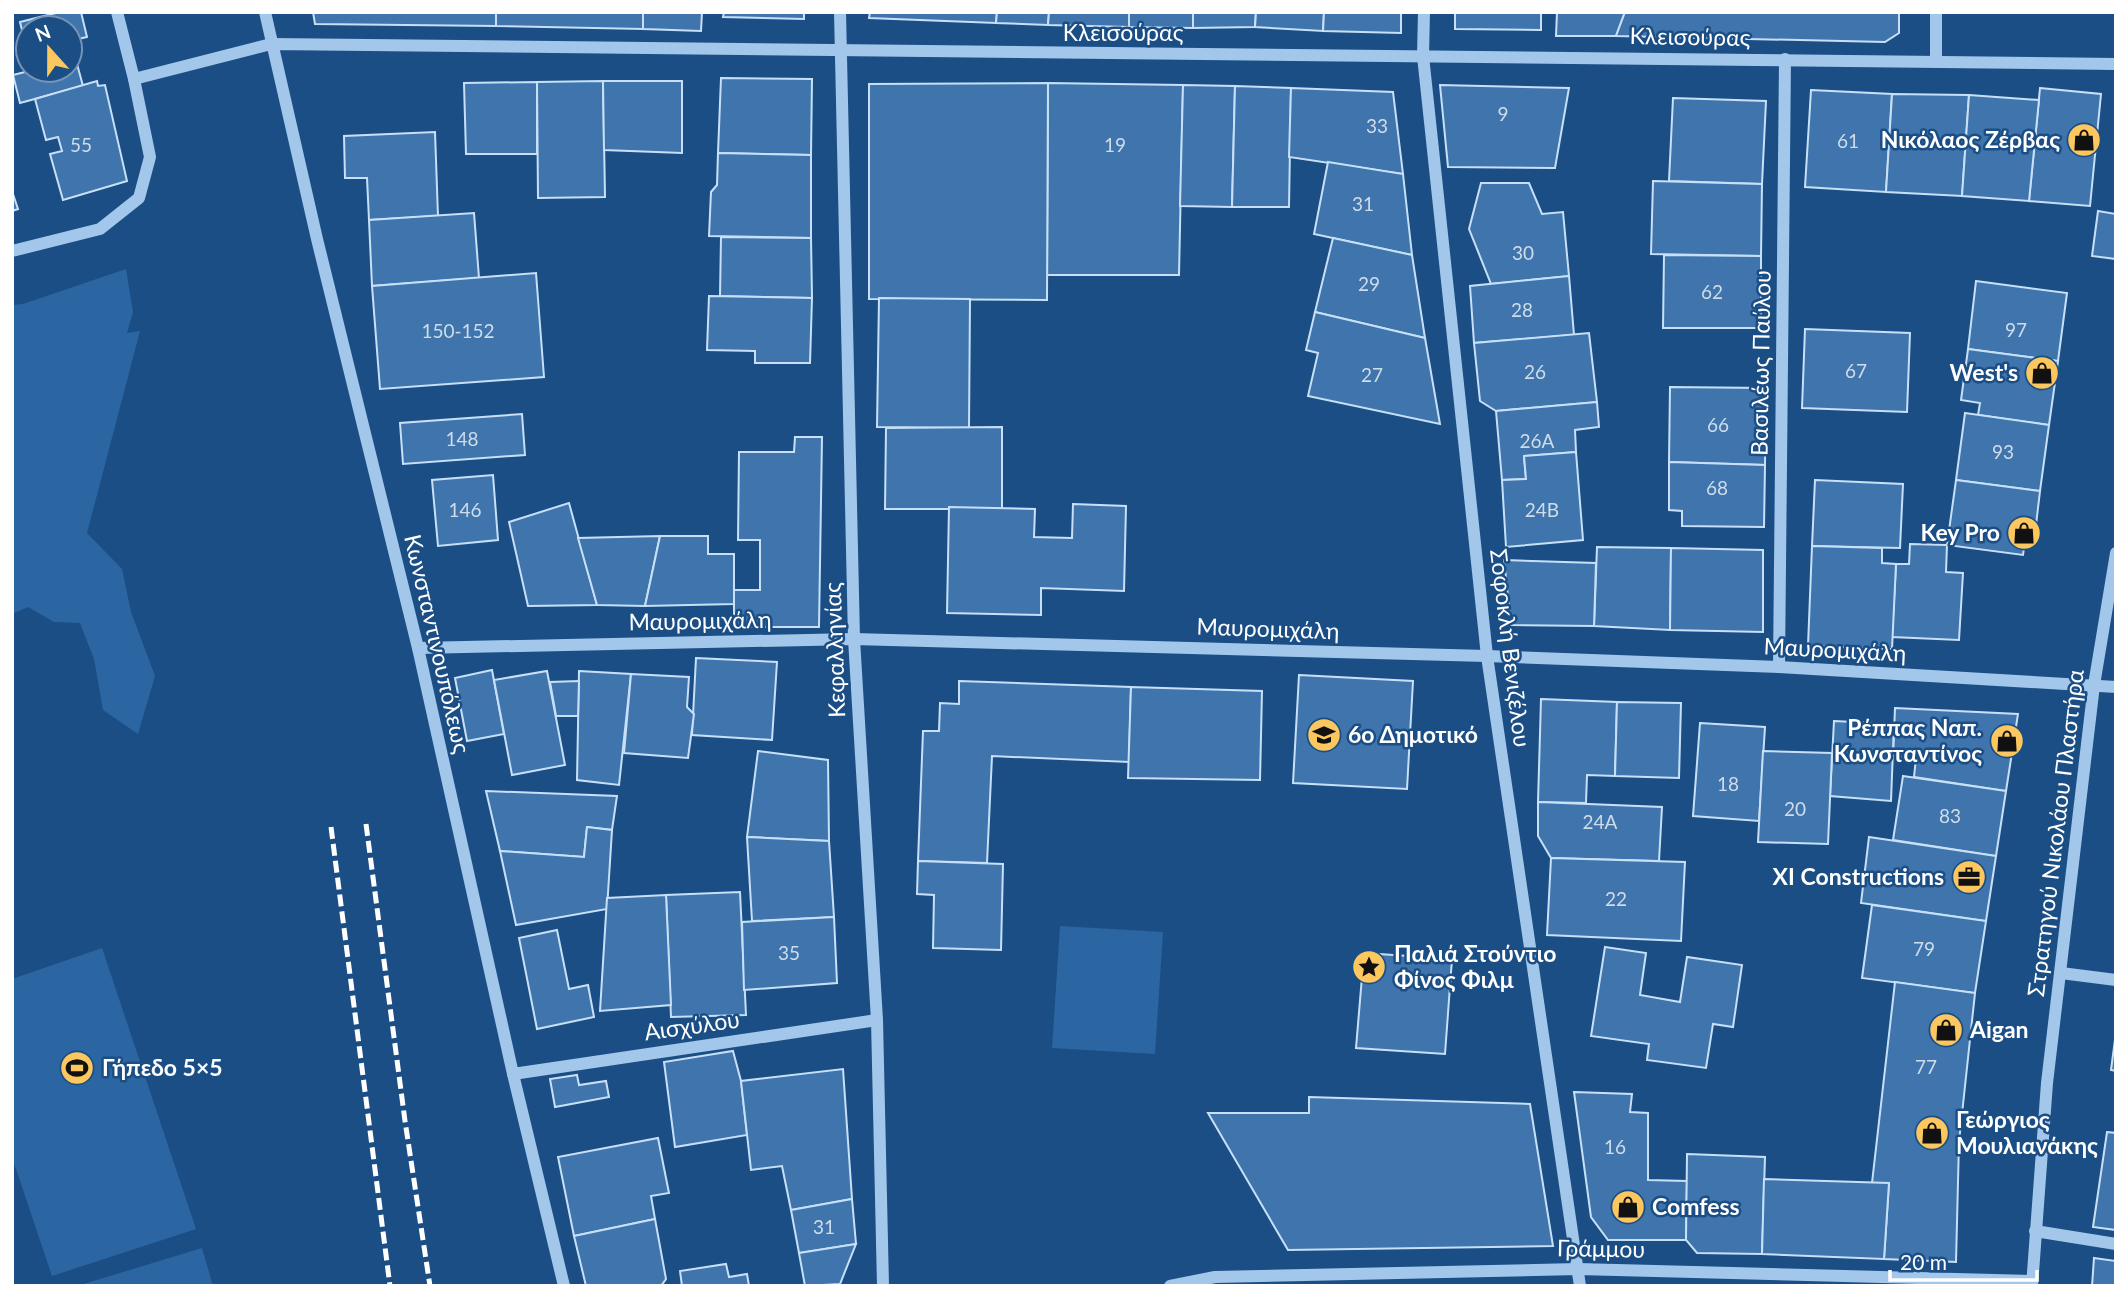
<svg xmlns="http://www.w3.org/2000/svg" width="2128" height="1298" font-family="Lato,sans-serif">
<rect width="100%" height="100%" fill="#1b4e85"/>
<g fill="#2b66a2">
<polygon points="126,269 133,312 127,333 140,331 87,533 122,569 131,612 155,676 138,734 103,710 94,659 80,623 54,622 28,607 12,614 12,305 23,304"/>
<polygon points="1060,926 1163,932 1155,1054 1052,1048"/>
<polygon points="102,948 196,1229 52,1276 12,1157 12,979"/>
<polygon points="202,1248 213,1286 77,1286"/>
</g>
<g fill="#3f75ac" stroke="#c7e0f8" stroke-width="2">
<polygon points="60,12 81,12 87,37 70,41 70,28 28,28 26,47 20,22"/>
<polygon points="313,12 496,12 496,26 315,24"/>
<polygon points="496,12 643,12 643,29 496,26"/>
<polygon points="643,12 702,12 701,31 643,29"/>
<polygon points="724,12 804,12 804,19 723,17"/>
<polygon points="870,12 997,12 996,23 869,18"/>
<polygon points="997,12 1049,12 1048,25 996,23"/>
<polygon points="1049,12 1129,12 1129,27 1048,25"/>
<polygon points="1129,12 1193,12 1193,28 1129,27"/>
<polygon points="1193,12 1256,12 1255,27 1193,28"/>
<polygon points="1256,12 1324,12 1323,31 1255,27"/>
<polygon points="1324,12 1401,12 1401,33 1323,31"/>
<polygon points="1455,12 1541,12 1541,30 1455,29"/>
<polygon points="1557,12 1625,12 1616,36 1556,36"/>
<polygon points="1625,12 1899,12 1899,33 1885,42 1616,36"/>
<polygon points="77,64 83,86 20,103 13,75 33,70 35,70 37,75 54,70 70,70 70,66"/>
<polygon points="721,78 812,79 811,155 718,153"/>
<polygon points="97,81 98,86 105,85 127,181 63,200 50,154 62,151 58,137 46,140 35,99"/>
<polygon points="603,81 605,197 538,198 537,82"/>
<polygon points="603,81 682,81 682,153 604,150"/>
<polygon points="537,82 537,154 466,154 464,83"/>
<polygon points="1048,83 1183,85 1179,275 1047,275"/>
<polygon points="1048,83 1047,300 869,299 869,84"/>
<polygon points="1183,85 1235,86 1232,207 1180,206"/>
<polygon points="1440,85 1569,88 1555,168 1448,167"/>
<polygon points="1235,86 1291,88 1289,207 1232,207"/>
<polygon points="1291,88 1393,92 1403,174 1289,157"/>
<polygon points="2040,88 2101,94 2090,206 2029,201"/>
<polygon points="1811,90 1892,94 1886,192 1805,187"/>
<polygon points="1892,94 1969,95 1962,196 1886,192"/>
<polygon points="1969,95 2039,100 2029,201 1962,196"/>
<polygon points="1673,98 1766,101 1762,184 1669,181"/>
<polygon points="435,132 438,216 369,220 367,178 345,178 344,136"/>
<polygon points="718,153 811,155 811,238 709,236 711,192 717,185"/>
<polygon points="1328,162 1403,174 1412,255 1314,234"/>
<polygon points="1653,181 1762,184 1761,256 1651,254"/>
<polygon points="1481,183 1529,183 1542,214 1563,212 1569,276 1491,284 1469,229"/>
<polygon points="12,191 18,209 12,211"/>
<polygon points="2098,211 2116,214 2116,259 2092,256"/>
<polygon points="474,213 479,278 372,286 369,220"/>
<polygon points="721,237 811,238 812,298 720,296"/>
<polygon points="1333,238 1412,255 1425,338 1315,312"/>
<polygon points="1664,255 1761,256 1761,328 1663,328"/>
<polygon points="536,273 544,377 380,389 372,286"/>
<polygon points="1569,276 1574,335 1474,343 1470,286"/>
<polygon points="1976,281 2067,293 2058,361 1968,349"/>
<polygon points="709,296 812,298 810,363 755,363 755,351 707,350"/>
<polygon points="879,298 970,299 969,428 877,427"/>
<polygon points="1315,312 1425,338 1440,424 1308,396 1318,353 1306,350"/>
<polygon points="1805,329 1910,333 1907,412 1802,408"/>
<polygon points="1589,333 1597,402 1496,411 1480,401 1474,343"/>
<polygon points="1968,349 2058,361 2049,425 1978,415 1980,403 1961,400"/>
<polygon points="1670,387 1766,388 1765,465 1669,462"/>
<polygon points="1597,402 1599,427 1575,430 1576,452 1524,456 1526,479 1502,480 1496,411"/>
<polygon points="1965,413 2049,425 2040,491 1956,480"/>
<polygon points="522,414 525,455 403,464 400,423"/>
<polygon points="1002,427 1002,509 885,509 886,428"/>
<polygon points="795,437 822,437 819,627 734,627 734,590 760,590 760,540 738,540 739,452 794,452"/>
<polygon points="1576,452 1583,540 1506,547 1502,480 1526,479 1524,456"/>
<polygon points="1669,462 1765,465 1764,527 1682,526 1682,511 1669,510"/>
<polygon points="493,475 498,540 438,546 432,480"/>
<polygon points="1815,480 1903,484 1900,548 1812,546"/>
<polygon points="1956,480 2040,491 2034,542 2025,541 2023,555 1947,545"/>
<polygon points="569,503 597,605 528,606 509,522"/>
<polygon points="1073,504 1126,506 1124,591 1041,588 1041,615 947,613 949,507 1035,509 1034,537 1072,538"/>
<polygon points="660,536 645,606 597,605 578,538"/>
<polygon points="660,536 708,536 708,554 734,554 734,604 645,606"/>
<polygon points="1910,544 1947,545 1946,572 1963,573 1959,640 1892,637 1896,564 1909,564"/>
<polygon points="1812,546 1882,548 1882,563 1896,564 1892,649 1808,646"/>
<polygon points="1597,547 1671,548 1670,630 1594,626"/>
<polygon points="1671,548 1763,550 1763,632 1670,630"/>
<polygon points="1504,560 1596,563 1594,626 1511,625"/>
<polygon points="696,658 777,662 772,740 692,735"/>
<polygon points="492,670 504,734 467,741 455,678"/>
<polygon points="547,671 565,765 512,775 494,680"/>
<polygon points="579,671 631,674 619,785 577,780"/>
<polygon points="631,674 689,677 687,707 694,714 688,758 624,753"/>
<polygon points="1299,675 1413,681 1407,789 1293,783"/>
<polygon points="579,681 578,716 556,716 550,682"/>
<polygon points="959,681 1131,687 1129,762 992,756 987,863 918,861 923,731 939,731 940,703 959,704"/>
<polygon points="1131,687 1262,691 1260,780 1128,778"/>
<polygon points="1541,699 1617,702 1615,776 1587,775 1586,803 1538,802"/>
<polygon points="1617,702 1681,703 1679,778 1615,776"/>
<polygon points="1895,708 2018,714 2006,791 1914,777 1916,758 1893,756"/>
<polygon points="1834,721 1894,724 1891,801 1830,796"/>
<polygon points="1700,723 1765,727 1759,821 1693,816"/>
<polygon points="758,751 828,760 829,841 747,837"/>
<polygon points="1763,751 1832,753 1828,844 1758,842"/>
<polygon points="1903,776 2006,791 1996,856 1893,840"/>
<polygon points="486,791 617,796 612,830 587,827 584,857 500,851"/>
<polygon points="1538,802 1662,807 1659,861 1551,858 1538,836"/>
<polygon points="587,827 612,830 607,909 516,925 500,851 584,857"/>
<polygon points="747,837 829,841 834,917 752,921"/>
<polygon points="1869,837 1996,856 1986,921 1861,903"/>
<polygon points="1551,858 1685,862 1681,941 1547,935"/>
<polygon points="918,861 1003,864 1001,950 933,948 934,895 917,894"/>
<polygon points="740,892 746,1015 671,1017 666,895"/>
<polygon points="666,895 671,1005 600,1011 607,898"/>
<polygon points="1872,905 1986,921 1975,993 1862,978"/>
<polygon points="834,917 837,983 744,990 742,922"/>
<polygon points="557,930 569,989 588,985 594,1017 537,1029 519,938"/>
<polygon points="1605,947 1646,953 1640,995 1680,1002 1687,957 1742,965 1733,1027 1713,1024 1706,1068 1647,1060 1649,1044 1591,1036"/>
<polygon points="1364,953 1452,959 1445,1054 1356,1048"/>
<polygon points="1895,982 1975,993 1959,1142 1956,1262 1884,1259 1889,1183 1872,1183"/>
<polygon points="2116,1032 2116,1071 2111,1070"/>
<polygon points="733,1051 741,1081 747,1135 675,1147 664,1062"/>
<polygon points="843,1069 852,1199 791,1210 782,1166 751,1170 741,1081"/>
<polygon points="577,1075 579,1085 606,1081 609,1097 555,1107 550,1079"/>
<polygon points="1574,1092 1632,1094 1630,1112 1648,1113 1648,1180 1687,1181 1686,1240 1608,1240 1591,1217"/>
<polygon points="1309,1097 1530,1104 1553,1246 1288,1250 1208,1113 1309,1113"/>
<polygon points="2107,1132 2116,1133 2116,1230 2093,1227"/>
<polygon points="658,1138 669,1193 651,1196 655,1219 574,1236 558,1157"/>
<polygon points="1687,1154 1765,1157 1762,1254 1697,1253 1686,1240"/>
<polygon points="1764,1179 1889,1183 1884,1259 1762,1254"/>
<polygon points="852,1199 856,1244 799,1253 791,1210"/>
<polygon points="655,1219 666,1279 661,1286 586,1286 574,1236"/>
<polygon points="856,1244 840,1284 805,1286 799,1253"/>
<polygon points="2094,1258 2116,1261 2116,1286 2092,1286"/>
<polygon points="726,1264 729,1277 747,1274 749,1286 682,1286 680,1271"/>
</g>
<g fill="none" stroke-linecap="round" stroke-linejoin="round">
<g stroke="#a2c7eb" stroke-width="12">
<polyline points="265,12 317,239 418,648 513,1074 564,1286"/>
<polyline points="840,12 854,639 877,1020 883,1286"/>
<polyline points="1424,12 1423,56 1487,656 1580,1286"/>
<polyline points="1936,12 1936,61"/>
<polyline points="134,79 271,44 2116,64"/>
<polyline points="12,251 100,229 139,198 150,157 134,79 117,12"/>
<polyline points="418,648 854,639 1487,656 1779,667 2116,687"/>
<polyline points="1779,667 1785,59"/>
<polyline points="2061,973 2116,980"/>
<polyline points="513,1074 877,1020"/>
<polyline points="2035,1231 2116,1244"/>
<polyline points="1170,1286 1215,1277 1578,1269 2032,1281"/>
<polyline points="2032,1286 2047,1083 2094,685 2116,553"/>
</g>
<g stroke="#fff" stroke-width="5" stroke-dasharray="12 5" stroke-linecap="butt">
<polyline points="366,824 405,1121 430,1286"/>
<polyline points="331,827 390,1286"/>
</g>
</g>
<defs>
<g id="shop-disc" transform="scale(1.75)"><circle r="9.5" fill="#fcc75f" stroke="#1b4e85"/><path d="M-5-2.5h2.3a2.7 3.5 0 0 1 5.4 0H5L5.5 6h-11ZM-1.5-2.5h3a1.5 2.3 0 0 0-3 0Z" fill="#111"/></g>
<g id="school-disc" transform="scale(1.75)"><circle r="9.5" fill="#fcc75f" stroke="#1b4e85"/><path d="M0-5L7-2L0 1L-7-2ZM-4 1L0 2.5L4 1V4Q0 6-4 4Z" fill="#111"/></g>
<g id="office-disc" transform="scale(1.75)"><circle r="9.5" fill="#fcc75f" stroke="#1b4e85"/><path d="M-6-3h4V-5.5h4V-3h4V5H-6ZM-1-4.5V-3h2v-1.5ZM-6 0V1H6V0Z" fill="#111"/></g>
<g id="sight-disc" transform="scale(1.75)"><circle r="9.5" fill="#fcc75f" stroke="#1b4e85"/><path d="M0-6L1.8-2.2L6-1.7L2.9 1.2L3.7 5.4L0 3.3L-3.7 5.4L-2.9 1.2L-6-1.7L-1.8-2.2Z" fill="#111"/></g>
<g id="stadium-disc" transform="scale(1.75)"><circle r="9.5" fill="#fcc75f" stroke="#1b4e85"/><path d="M0-5a6.5 5 0 1 0 0 10a6.5 5 0 1 0 0-10ZM-3.5-1.8h7v3.6h-7Z" fill="#111"/></g>
</defs>
<g fill-rule="evenodd">
<use href="#shop-disc" x="2084" y="140"/>
<use href="#shop-disc" x="2042" y="373"/>
<use href="#shop-disc" x="2024" y="533"/>
<use href="#school-disc" x="1324" y="735"/>
<use href="#shop-disc" x="2007" y="741"/>
<use href="#office-disc" x="1969" y="877"/>
<use href="#sight-disc" x="1369" y="967"/>
<use href="#shop-disc" x="1946" y="1030"/>
<use href="#stadium-disc" x="77" y="1068"/>
<use href="#shop-disc" x="1932" y="1133"/>
<use href="#shop-disc" x="1628" y="1207"/>
</g>
<g text-anchor="middle" stroke-width="5" stroke-linejoin="round" paint-order="stroke">
<g font-size="19" fill="#cfdcea">
<text x="1503" y="121">9</text>
<text x="1377" y="133">33</text>
<text x="1848" y="148">61</text>
<text x="81" y="152">55</text>
<text x="1115" y="152">19</text>
<text x="1363" y="211">31</text>
<text x="1523" y="260">30</text>
<text x="1369" y="291">29</text>
<text x="1712" y="299">62</text>
<text x="1522" y="317">28</text>
<text x="2016" y="337">97</text>
<text x="458" y="338">150-152</text>
<text x="1856" y="378">67</text>
<text x="1535" y="379">26</text>
<text x="1372" y="382">27</text>
<text x="1718" y="432">66</text>
<text x="462" y="446">148</text>
<text x="1537" y="448">26Α</text>
<text x="2003" y="459">93</text>
<text x="1717" y="495">68</text>
<text x="465" y="517">146</text>
<text x="1542" y="517">24Β</text>
<text x="1728" y="791">18</text>
<text x="1795" y="816">20</text>
<text x="1950" y="823">83</text>
<text x="1600" y="829">24Α</text>
<text x="1616" y="906">22</text>
<text x="1924" y="956">79</text>
<text x="789" y="960">35</text>
<text x="1926" y="1074">77</text>
<text x="1615" y="1154">16</text>
<text x="824" y="1234">31</text>
</g>
<g font-size="23" fill="#fff" stroke="#1b4e85">
<text x="1123" y="41">Κλεισούρας</text>
<text transform="translate(1690 37) rotate(1)" y="8">Κλεισούρας</text>
<text transform="translate(1761 363) rotate(-89)" y="8">Βασιλέως Παύλου</text>
<text transform="translate(700 621) rotate(-1)" y="8">Μαυρομιχάλη</text>
<text transform="translate(1268 629) rotate(2)" y="8">Μαυρομιχάλη</text>
<text transform="translate(437 644) rotate(77)" y="8">Κωνσταντινουπόλεως</text>
<text transform="translate(1510 648) rotate(83)" y="8">Σοφοκλή Βενιζέλου</text>
<text transform="translate(835 650) rotate(-92)" y="8">Κεφαλληνίας</text>
<text transform="translate(1835 650) rotate(3)" y="8">Μαυρομιχάλη</text>
<text transform="translate(2056 833) rotate(-83)" y="8">Στρατηγού Νικολάου Πλαστήρα</text>
<text transform="translate(692 1026) rotate(-8)" y="8">Αισχύλου</text>
<text transform="translate(1601 1249) rotate(1)" y="8">Γράμμου</text>
</g>
<g font-size="23" font-weight="bold" fill="#fff" stroke="#1b4e85" text-anchor="start">
<text x="2060" y="148" text-anchor="end">Νικόλαος Ζέρβας</text>
<text x="2018" y="381" text-anchor="end">West's</text>
<text x="2000" y="541" text-anchor="end">Key Pro</text>
<text x="1982" y="736" text-anchor="end">Ρέππας Ναπ.<tspan x="1982" dy="26">Κωνσταντίνος</tspan></text>
<text x="1348" y="743">6ο Δημοτικό</text>
<text x="1944" y="885" text-anchor="end">XI Constructions</text>
<text x="1394" y="962">Παλιά Στούντιο<tspan x="1394" dy="26">Φίνος Φιλμ</tspan></text>
<text x="1970" y="1038">Aigan</text>
<text x="102" y="1076">Γήπεδο 5×5</text>
<text x="1956" y="1128">Γεώργιος<tspan x="1956" dy="26">Μουλιανάκης</tspan></text>
<text x="1652" y="1215">Comfess</text>
</g>
</g>
<rect width="2128" height="1298" fill="none" stroke="#ffffff" stroke-width="28"/>
<g transform="translate(49 49) rotate(339)"><circle r="33" fill="#1b4e85" stroke="#7695b6" stroke-width="2"/>
<path d="M0-5L12 26L0 18L-12 26Z" fill="#fcc75f"/>
<text y="-10" font-size="19" font-weight="bold" text-anchor="middle" fill="#ffffff">N</text>
</g>
<path d="M1890 1270v10h147v-10" fill="none" stroke="#ffffff" stroke-width="3.5"/>
<text x="1900" y="1270" font-size="21" fill="#ffffff" stroke="#1b4e85" stroke-width="5" paint-order="stroke">20 m</text>
</svg>
